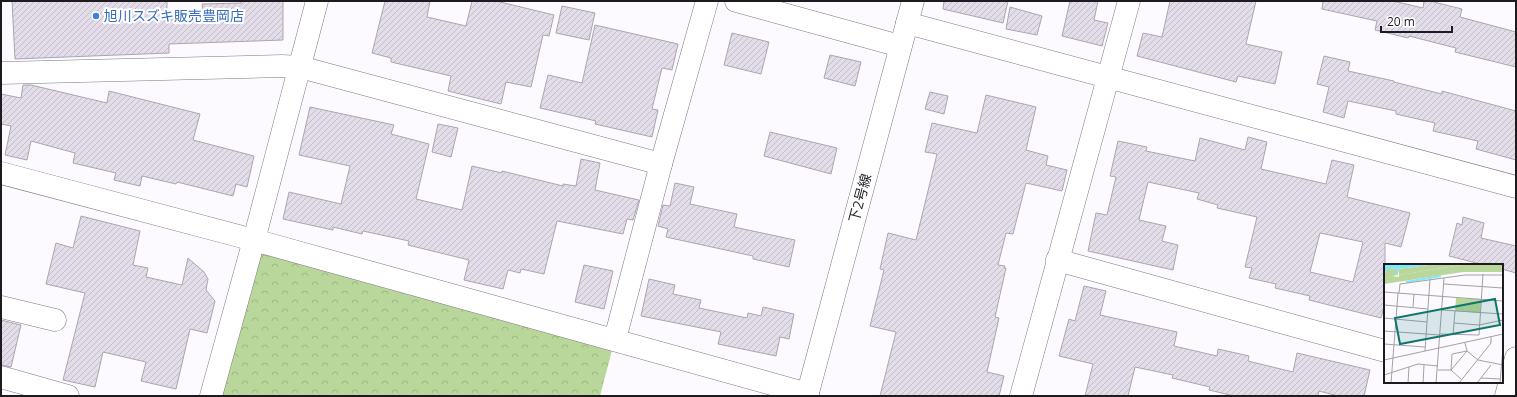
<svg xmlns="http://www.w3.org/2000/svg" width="1517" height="397" font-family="'Open Sans','Noto Sans JP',sans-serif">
<defs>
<pattern id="forest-crowns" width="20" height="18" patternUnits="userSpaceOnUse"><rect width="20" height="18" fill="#b9d79b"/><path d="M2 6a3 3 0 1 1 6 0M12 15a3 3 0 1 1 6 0" fill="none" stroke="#9fb885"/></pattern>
<pattern id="building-hatch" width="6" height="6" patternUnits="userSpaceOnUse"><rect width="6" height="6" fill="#e3ddea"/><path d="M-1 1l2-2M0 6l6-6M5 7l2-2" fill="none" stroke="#c2bdc8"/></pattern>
</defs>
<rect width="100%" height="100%" fill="#fcfaff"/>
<polygon fill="url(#forest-crowns)" points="254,240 615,339 600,396 211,396"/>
<g fill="url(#building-hatch)" stroke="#aba5b1" fill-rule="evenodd">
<polygon points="12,1 167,1 167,12 203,10 202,4 241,3 241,1 283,1 283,40 169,44 169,53 15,59"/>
<polygon points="385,1 430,1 427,17 466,26 472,1 496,1 554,15 549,36 543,35 531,87 506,82 501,104 448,91 451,76 391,62 391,58 372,53"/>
<polygon points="944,1 1008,1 1003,23 943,9"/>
<polygon points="1070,1 1098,1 1094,20 1108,23 1102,46 1062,36"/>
<polygon points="1170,1 1256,1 1246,44 1282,52 1275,84 1238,76 1236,82 1137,56 1143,33 1162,37"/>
<polygon points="1323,1 1393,1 1423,8 1424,1 1430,1 1462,9 1460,17 1516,32 1516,67 1455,52 1456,48 1409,36 1408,38 1375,30 1377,21 1322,9"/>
<polygon points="562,6 595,13 589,40 556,33"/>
<polygon points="1010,7 1042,16 1037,35 1006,29"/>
<polygon points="595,25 678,44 672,70 662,68 652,109 658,110 652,137 595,124 596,121 540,108 548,75 582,83"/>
<polygon points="732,33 769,42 761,74 724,65"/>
<polygon points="830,55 861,62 855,86 824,78"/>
<polygon points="1324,56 1350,62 1348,71 1394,81 1394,82 1442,94 1442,91 1516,111 1516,160 1476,149 1478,141 1433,131 1435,123 1396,114 1396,111 1348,101 1344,118 1323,112 1329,87 1317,84"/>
<polygon points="23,85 31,85 107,103 109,91 200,114 193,140 254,156 247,187 236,184 233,196 177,182 176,184 142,176 140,186 114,180 116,173 73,163 75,153 31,141 27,160 5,155 11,126 1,124 1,94 21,98"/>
<polygon points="930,92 948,96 944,114 925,109"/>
<polygon points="986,95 1036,107 1026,150 1048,156 1046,165 1067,170 1062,191 1026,183 1013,234 1006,233 998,265 1005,266 1004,268 1006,268 995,317 999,318 987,372 1004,376 999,396 880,396 896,332 870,326 884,270 880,269 888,233 916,240 937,154 925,152 932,123 977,133"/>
<polygon points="310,107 394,125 391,134 429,144 416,199 462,210 472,166 502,173 502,171 563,186 563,184 576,186 581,159 600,163 595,190 639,200 633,220 627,219 623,234 557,221 544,274 521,269 520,273 508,270 503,289 464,280 469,260 408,245 409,241 363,231 362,234 333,227 333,230 283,219 289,192 341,204 350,166 299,155"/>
<polygon points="438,124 458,128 451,157 432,152"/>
<polygon points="770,132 837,148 831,174 764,156"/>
<path d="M 1248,137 L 1267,142 L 1261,169 L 1326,184 L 1332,160 L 1354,165 L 1347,197 L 1410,213 L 1401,247 L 1385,243 L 1385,303 L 1381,318 L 1309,300 L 1310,296 L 1275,288 L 1276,284 L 1249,278 L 1252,268 L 1245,267 L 1257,217 L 1217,208 L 1218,205 L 1197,199 L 1199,193 L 1148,182 L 1139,220 L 1166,226 L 1162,241 L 1178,245 L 1173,270 L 1088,251 L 1096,213 L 1107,215 L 1116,177 L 1110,176 L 1118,141 L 1147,147 L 1146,151 L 1195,161 L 1200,138 L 1245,150 ZM 1320,233 L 1363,242 L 1353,282 L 1310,272 Z"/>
<polygon points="675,183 694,187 690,204 737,214 734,227 795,240 789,267 753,259 753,256 666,237 668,229 658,226 663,205 670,206"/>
<polygon points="81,216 140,231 133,265 148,268 146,277 182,285 188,258 204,272 208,279 206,290 215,301 207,333 190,329 176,389 141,381 146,362 103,352 95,387 63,380 85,293 46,284 56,243 73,248"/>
<polygon points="1463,217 1484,223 1481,238 1516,246 1516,273 1502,269 1502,265 1484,265 1449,256 1457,223 1462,225"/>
<polygon points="584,265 613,271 604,309 575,302"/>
<polygon points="649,279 675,285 673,294 701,300 699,308 747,318 748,313 761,316 763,307 794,314 789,339 780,337 776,356 718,344 721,332 641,316"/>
<polygon points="1084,286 1106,291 1100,315 1177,332 1174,346 1217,356 1218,349 1249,356 1248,361 1293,372 1297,353 1370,370 1364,396 1338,396 1319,391 1318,396 1234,396 1209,390 1210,387 1172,378 1173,375 1135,367 1128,396 1085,396 1093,364 1059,356 1069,319 1075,321"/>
<polygon points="1,320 21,325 11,367 1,365"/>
</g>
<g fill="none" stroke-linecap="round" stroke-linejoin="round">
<g stroke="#7e7884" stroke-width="23">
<g id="minor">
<polyline points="736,1 900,46"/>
<polyline points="907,23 1516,187"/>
<polyline points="1,73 282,66 300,67 661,164"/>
<polyline points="1,173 254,240 808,394"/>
<polyline points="1057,260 1385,351"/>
<polyline points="1,307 55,320"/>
<polyline points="615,339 661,164 707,1"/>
<polyline points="1,377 68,396"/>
<polyline points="211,396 254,240 317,1"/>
<polyline points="807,396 913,1"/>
<polyline points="1021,396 1129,1"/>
<polyline points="1506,396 1516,358"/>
</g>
</g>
<use href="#minor" stroke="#fff" stroke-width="22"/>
</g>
<circle fill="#3f7fe0" stroke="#fff" stroke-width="1.5" cx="96" cy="16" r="4"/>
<g text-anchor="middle" stroke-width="4" stroke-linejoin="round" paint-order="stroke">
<g font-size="14" fill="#366cbe" stroke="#fff" text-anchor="start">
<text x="104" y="21">旭川スズキ販売豊岡店</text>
</g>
<g font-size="14" fill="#1d1b1f" stroke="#fff">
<text transform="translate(860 198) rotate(-75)" y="5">下2号線</text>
</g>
</g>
<g transform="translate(1384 264)">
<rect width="119" height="119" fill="#fcfaff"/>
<path d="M 83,0 L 119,0 L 119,8 L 79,8 L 0,20 L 0,14 L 7,12 L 15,13 L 15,11 Z" fill="#b9d79b"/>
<path d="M 52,0 L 83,0 L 15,11 L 14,5 ZM 6,4 L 13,5 L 13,11 L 0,14 L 2,5 ZM 72,34 L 97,35 L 96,49 L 71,47 Z" fill="#b9d79b"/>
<path d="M 0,0 L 52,0 L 14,5 L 14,14 L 12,5 L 6,4 L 0,9 Z" fill="#7fe9f7"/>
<path fill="none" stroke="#7fe9f7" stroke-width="2" d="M 22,18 L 57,12"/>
<path fill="none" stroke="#a3a1a5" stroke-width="1" d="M 60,20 L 119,24M 0,28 L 119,37M 15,29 L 16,20 L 81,11 L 119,11M 0,41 L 44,45M 29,43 L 30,30M 58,46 L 119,50M 0,54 L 43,58M 70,59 L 95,61 L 119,56M 0,67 L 56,71M 56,70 L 95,71 L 99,10M 69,71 L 71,47M 81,79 L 83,87 L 94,96 L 119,101M 0,80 L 41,83M 41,87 L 46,15M 0,96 L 119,70M 54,106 L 67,106 L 77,115M 67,106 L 68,90 L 83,87M 67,106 L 83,87M 0,111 L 34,100 L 54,102M 97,114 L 116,115M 7,119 L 14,29M 24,119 L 25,103M 39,119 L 40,101M 52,119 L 60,14M 75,119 L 107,79 L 107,73M 93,119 L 107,101M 116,119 L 119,83"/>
<path fill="#0f766e" fill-opacity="0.15" stroke="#0f766e" stroke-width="2" d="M 111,35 L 116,61 L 16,80 L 11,54 Z"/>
<rect width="119" height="119" fill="none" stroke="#1d1b1f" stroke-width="2"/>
</g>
<rect width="1517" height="397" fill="none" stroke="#1d1b1f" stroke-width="4"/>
<path d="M1381 26v6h71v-6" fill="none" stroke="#1d1b1f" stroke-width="2"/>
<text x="1387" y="26" font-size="12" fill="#1d1b1f" stroke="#ffffff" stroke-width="3" paint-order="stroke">20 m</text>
</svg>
